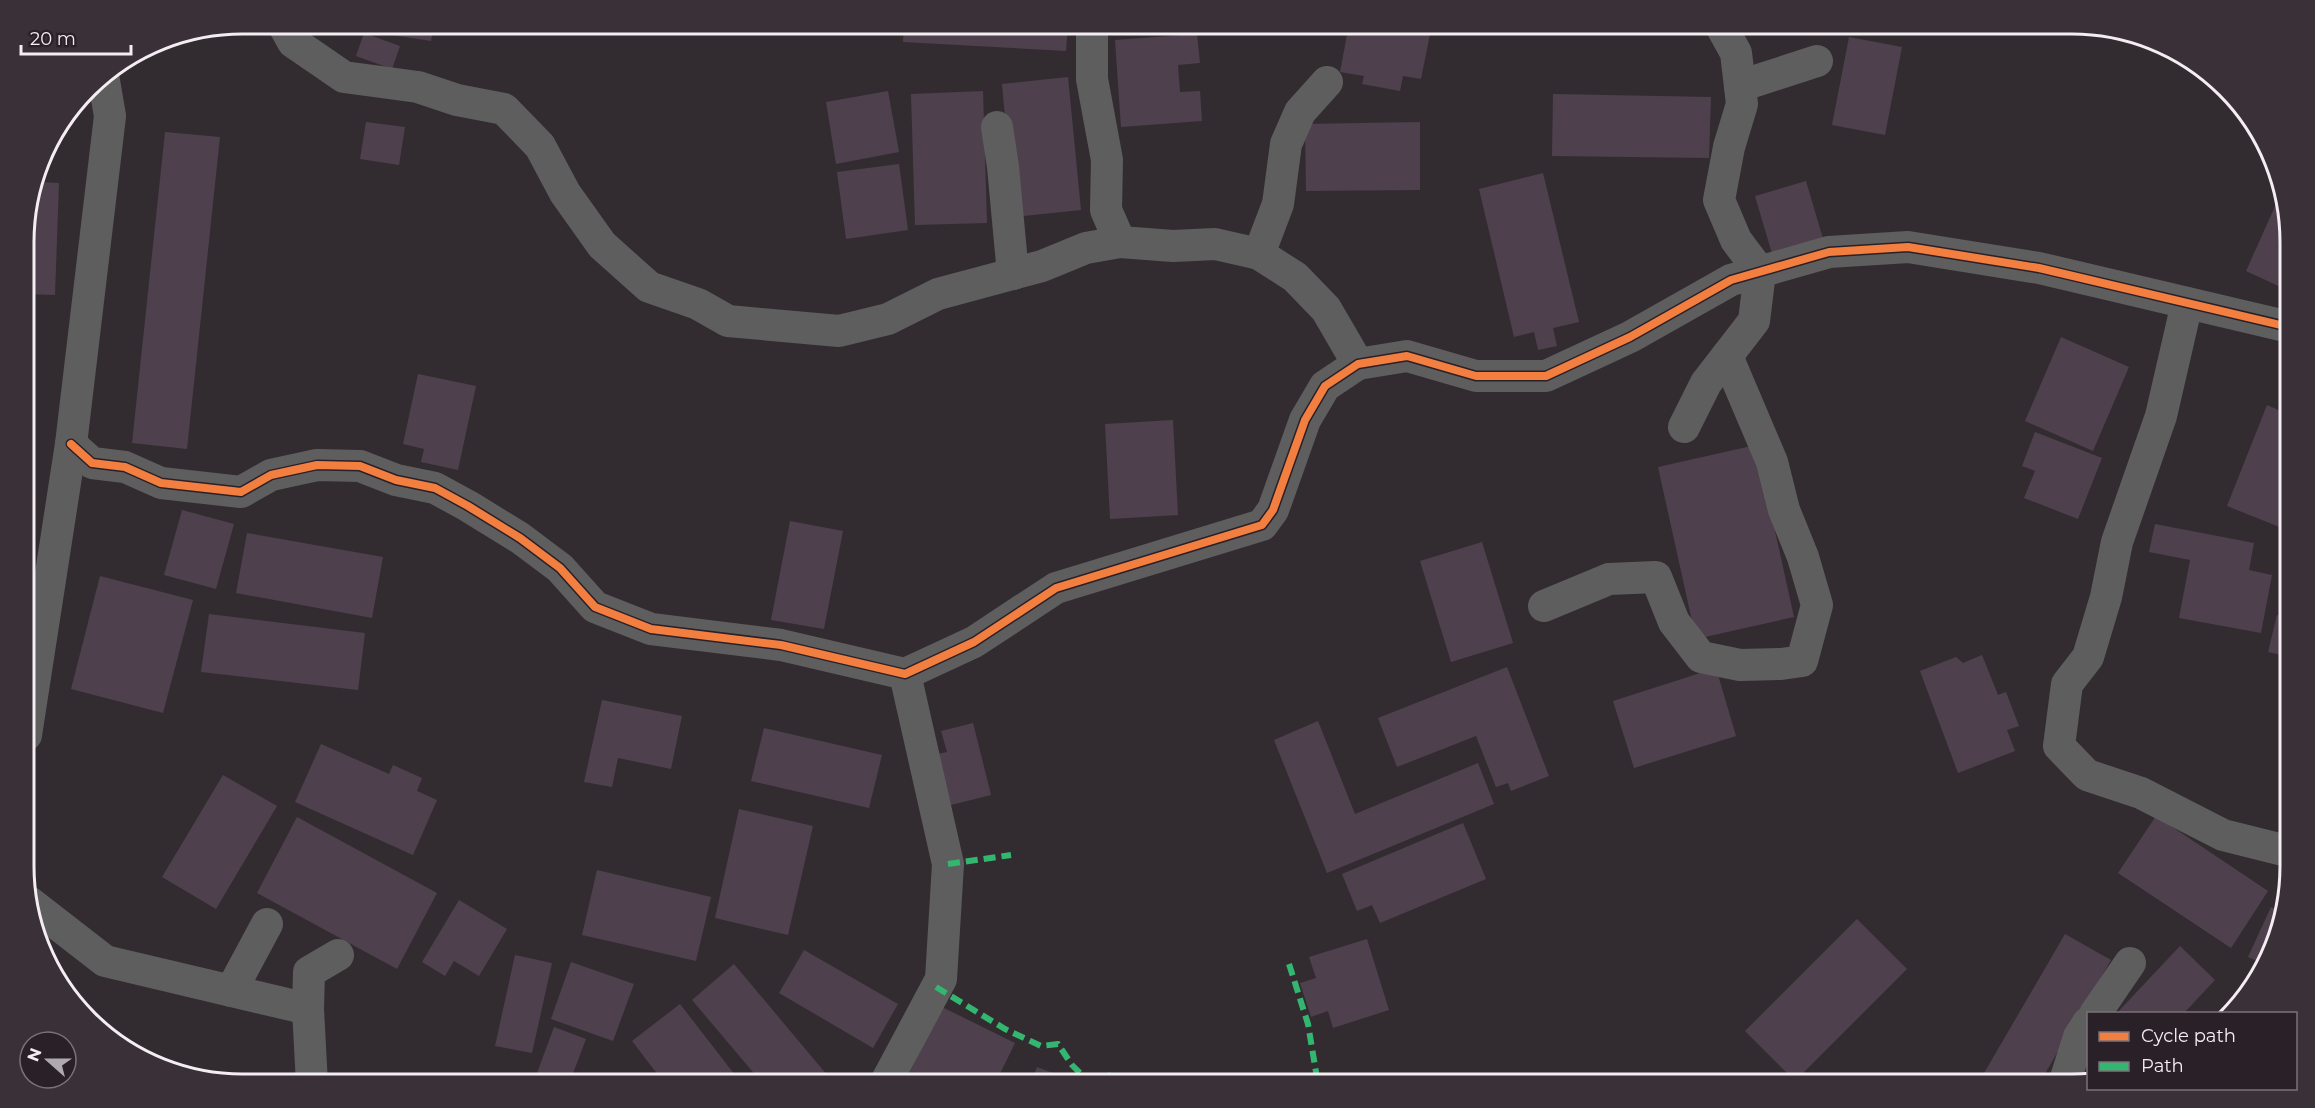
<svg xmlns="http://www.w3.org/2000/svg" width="2315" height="1108" font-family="Montserrat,sans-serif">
<rect width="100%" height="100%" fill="#322c31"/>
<g fill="#4e414d">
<polygon points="374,24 434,24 431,41 372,32"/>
<polygon points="904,24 1068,24 1066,51 903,42"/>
<polygon points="1349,24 1432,24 1421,79 1403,76 1400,91 1362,84 1364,76 1340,72"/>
<polygon points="364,33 400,46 392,69 356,56"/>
<polygon points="1197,34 1200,63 1178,65 1180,92 1200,91 1202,121 1121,127 1115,40"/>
<polygon points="1849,37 1902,47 1885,135 1832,125"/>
<polygon points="1068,77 1081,210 1014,217 1002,84"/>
<polygon points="888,91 899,152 836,164 826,102"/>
<polygon points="983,91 987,223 915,225 911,94"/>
<polygon points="1553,94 1711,97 1709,158 1552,156"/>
<polygon points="366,122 405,127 399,165 360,159"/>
<polygon points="1420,122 1420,190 1306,191 1305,124"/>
<polygon points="165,132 220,137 187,449 132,443"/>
<polygon points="899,164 908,230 846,239 837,172"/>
<polygon points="1543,173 1579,322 1553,328 1557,346 1538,350 1534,332 1514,337 1479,189"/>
<polygon points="1806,181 1824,242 1773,257 1755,196"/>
<polygon points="37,182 59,183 55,295 25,294 24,228"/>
<polygon points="2281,193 2289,214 2289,291 2246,271"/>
<polygon points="2061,337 2129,367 2093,451 2025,421"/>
<polygon points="418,374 476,386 458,470 421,462 424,449 403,444"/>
<polygon points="2267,405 2290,415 2290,522 2287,530 2227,506"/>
<polygon points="1173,420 1178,515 1110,519 1105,424"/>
<polygon points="2035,432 2102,458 2078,519 2024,498 2035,471 2022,466"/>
<polygon points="1756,445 1794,617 1696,639 1658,467"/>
<polygon points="182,510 234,524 216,589 164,575"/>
<polygon points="790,521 843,531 824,629 771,620"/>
<polygon points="2155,524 2254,543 2249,570 2272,575 2261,633 2179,618 2190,560 2149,552"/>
<polygon points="247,533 383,557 372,618 236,593"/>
<polygon points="1482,542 1513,643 1451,662 1420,561"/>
<polygon points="100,576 193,600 163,713 71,689"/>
<polygon points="209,614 365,633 358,690 201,672"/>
<polygon points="2277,615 2290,618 2290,657 2268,652"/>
<polygon points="1982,655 1998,695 2006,692 2019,726 2007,730 2015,751 1958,773 1920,671 1956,657 1963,663"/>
<polygon points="1507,667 1549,776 1511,791 1508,783 1496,787 1476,736 1397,767 1378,718"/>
<polygon points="1716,668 1736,736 1634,768 1613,701"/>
<polygon points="602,700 682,716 671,769 618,758 612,787 584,782"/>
<polygon points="1318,721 1355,814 1478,763 1494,804 1327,873 1274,740"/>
<polygon points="973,723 991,795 947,806 933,755 947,752 941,731"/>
<polygon points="764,728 882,755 869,808 751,781"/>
<polygon points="321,744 389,774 393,765 422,778 417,791 437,800 413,855 295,802"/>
<polygon points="223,775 277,806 216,909 162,877"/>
<polygon points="739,809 813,826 788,935 715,918"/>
<polygon points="2156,816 2268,891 2231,948 2118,873"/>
<polygon points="297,817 437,893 397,969 257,893"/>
<polygon points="1463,823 1486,879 1380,923 1372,905 1357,911 1342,874"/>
<polygon points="597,870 711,897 696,961 582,935"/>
<polygon points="459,900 507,929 479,976 454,961 445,976 422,962"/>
<polygon points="2271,907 2280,911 2269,962 2266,965 2248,957"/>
<polygon points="1857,919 1907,969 1795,1081 1745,1031"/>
<polygon points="2065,934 2111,960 2039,1084 1985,1084 1980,1080"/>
<polygon points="1367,939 1389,1010 1333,1028 1328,1011 1311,1017 1300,983 1316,978 1309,957"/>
<polygon points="2180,946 2215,980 2183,1014 2116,1014"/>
<polygon points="804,950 898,1004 873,1048 779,993"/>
<polygon points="515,955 552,963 532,1053 495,1046"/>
<polygon points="571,962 634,984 613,1041 551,1019"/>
<polygon points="734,964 833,1082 832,1084 763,1084 692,1000"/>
<polygon points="680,1004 735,1075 724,1084 665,1084 632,1041"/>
<polygon points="942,1007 1015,1043 995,1084 904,1084"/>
<polygon points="554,1027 586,1039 569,1084 533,1084"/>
<polygon points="1037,1067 1076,1082 1075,1084 1031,1084"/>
</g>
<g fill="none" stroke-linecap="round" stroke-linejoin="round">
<g stroke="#5f5e5e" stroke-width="32">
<polyline points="283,24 293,42 344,77 418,87 457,100 504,109 540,146 565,193 602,245 649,287 698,304 728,321 839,331 888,319 938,294 1042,266 1086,248 1120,242 1173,246 1215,244 1259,254 1295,277 1326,309 1358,364"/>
<polyline points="1092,24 1092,79 1107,160 1106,210 1120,242"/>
<polyline points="1740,86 1817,61"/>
<polyline points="997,127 1003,167 1013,274"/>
<polyline points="1259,254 1278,204 1286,144 1300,112 1327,82"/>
<polyline points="2187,303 2161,416 2117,542 2106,597 2088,657 2067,684 2059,746 2087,775 2141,793 2223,835 2291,852"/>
<polyline points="1684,427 1706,383 1754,321 1760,272 1736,240 1719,200 1729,147 1742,104 1736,53 1720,24"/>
<polyline points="71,444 92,463 125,467 161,483 241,492 271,475 317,465 360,466 396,480 435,488 468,506 520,538 560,568 595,607 651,629 781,645 905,674 974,642 1056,588 1262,525 1273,510 1305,420 1325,386 1358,364 1407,356 1476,376 1546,376 1630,337 1731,280 1829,252 1908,247 2039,268 2289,327"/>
<polyline points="1544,606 1609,579 1656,577 1674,622 1701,657 1740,665 1781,664 1802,661 1817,605 1803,557 1784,510 1772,462 1727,356"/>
<polyline points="26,735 71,444 110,116 103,75"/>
<polyline points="29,902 105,961 308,1009"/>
<polyline points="231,991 267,924"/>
<polyline points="2095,1014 2130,963"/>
<polyline points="312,1084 308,1009 309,972 338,955"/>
<polyline points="885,1084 941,979 948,864 905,674"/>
<polyline points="2064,1084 2079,1037 2088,1023"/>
</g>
<g stroke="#33b770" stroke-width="6" stroke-dasharray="12 6" stroke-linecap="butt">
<polyline points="948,864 1011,855"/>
<polyline points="1289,964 1308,1024 1318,1084"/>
<path d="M 936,987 L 1005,1029 L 1041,1046 L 1058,1044 L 1072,1065 L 1089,1082 C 1106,1071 1121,1076 1139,1084"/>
</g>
<g stroke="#2a2028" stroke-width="11">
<polyline id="cycleway" points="71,444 92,463 125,467 161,483 241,492 271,475 317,465 360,466 396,480 435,488 468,506 520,538 560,568 595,607 651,629 781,645 905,674 974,642 1056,588 1262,525 1273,510 1305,420 1325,386 1358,364 1407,356 1476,376 1546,376 1630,337 1731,280 1829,252 1908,247 2039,268 2289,327"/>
</g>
<use href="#cycleway" stroke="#f27e40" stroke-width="8"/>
</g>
<path d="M0 0H2315V1108H0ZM242 34H2072A208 208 0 0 1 2280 242V866A208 208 0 0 1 2072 1074H242A208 208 0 0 1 34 866V242A208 208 0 0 1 242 34Z" fill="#3a3038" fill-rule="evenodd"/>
<path fill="none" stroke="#f4eef3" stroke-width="3" d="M242 34H2072A208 208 0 0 1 2280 242V866A208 208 0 0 1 2072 1074H242A208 208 0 0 1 34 866V242A208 208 0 0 1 242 34Z"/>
<rect x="2087" y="1012" width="210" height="78" fill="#2a2028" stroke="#7b7279" stroke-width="1.5"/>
<rect x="2099" y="1032" width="30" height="9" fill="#f27e40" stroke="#7b7279" stroke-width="1.5"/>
<text x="2141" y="1042" font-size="18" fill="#f4eef3">Cycle path</text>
<rect x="2099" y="1062" width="30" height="9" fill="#33b770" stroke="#7b7279" stroke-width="1.5"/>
<text x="2141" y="1072" font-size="18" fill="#f4eef3">Path</text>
<g transform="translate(48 1060) rotate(291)"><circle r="28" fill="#2a2028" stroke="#7b7279" stroke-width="1.5"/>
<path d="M0-4.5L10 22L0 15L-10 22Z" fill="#b0aaaf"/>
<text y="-9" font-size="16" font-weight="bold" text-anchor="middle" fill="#f4eef3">N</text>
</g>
<path d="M21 45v9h110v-9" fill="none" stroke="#f4eef3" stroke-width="3"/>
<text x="30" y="45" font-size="18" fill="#f4eef3" stroke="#2a2028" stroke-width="4.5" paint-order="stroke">20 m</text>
</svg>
